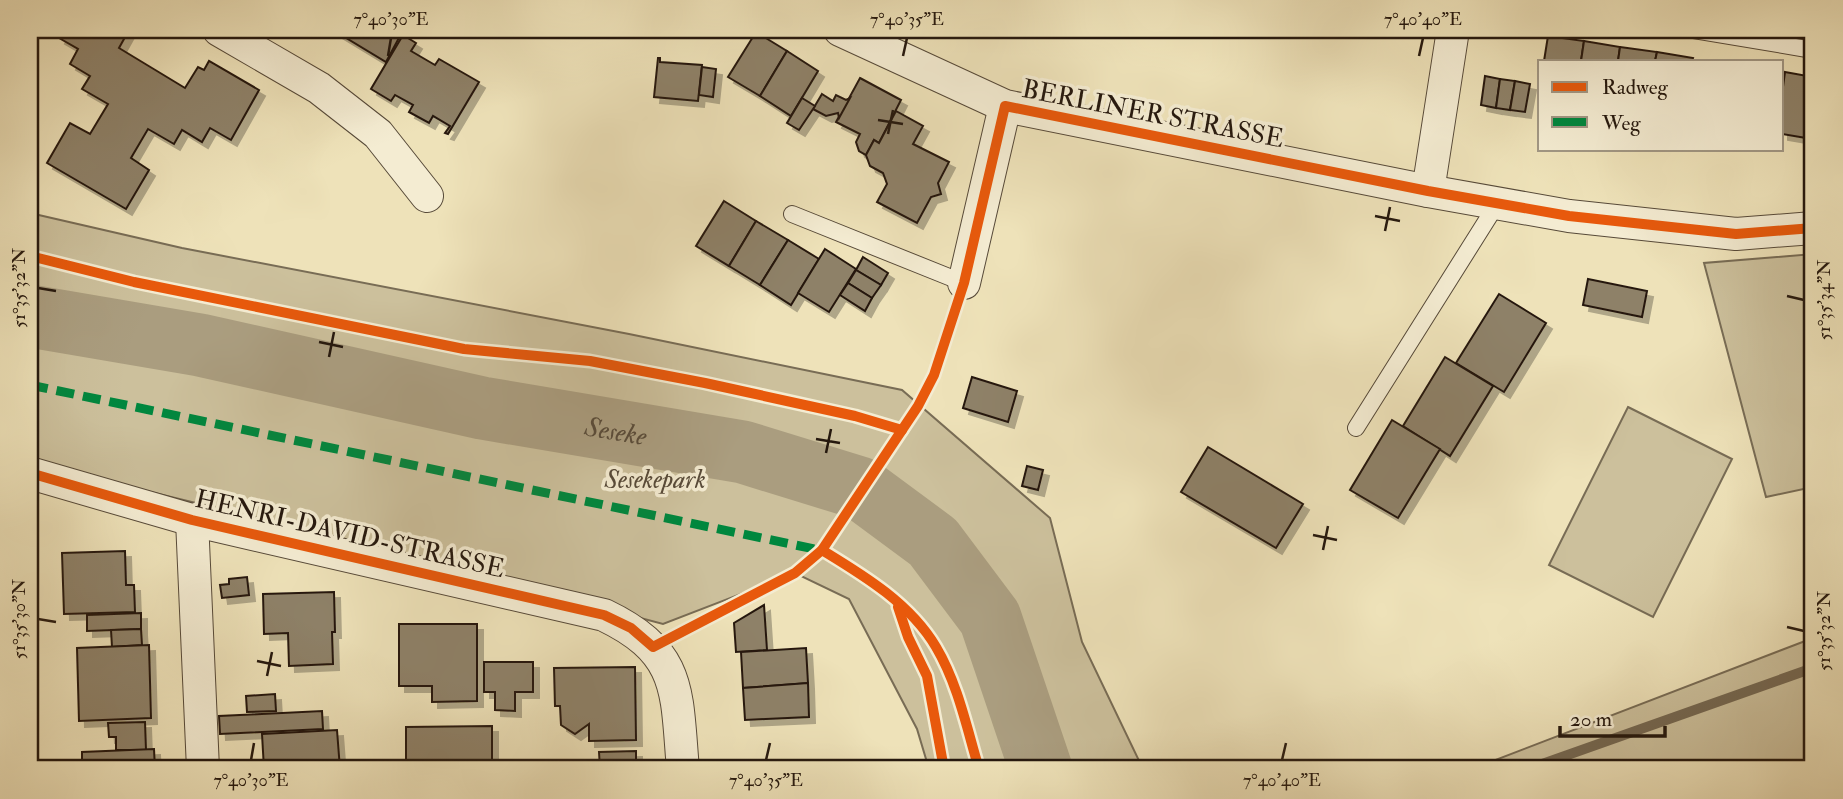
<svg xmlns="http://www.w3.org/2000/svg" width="1843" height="799" font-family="'IM FELL Double Pica',serif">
<defs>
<filter id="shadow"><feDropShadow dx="6" dy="6" stdDeviation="0" flood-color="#0004"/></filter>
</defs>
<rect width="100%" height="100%" fill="#eee2b9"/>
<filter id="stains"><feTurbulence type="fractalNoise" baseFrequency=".00286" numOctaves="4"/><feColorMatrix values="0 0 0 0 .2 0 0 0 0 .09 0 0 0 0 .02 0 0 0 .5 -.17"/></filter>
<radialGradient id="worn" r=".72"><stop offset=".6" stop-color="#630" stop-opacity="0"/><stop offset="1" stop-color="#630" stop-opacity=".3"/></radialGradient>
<g fill="#ccc09c" stroke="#786c55" stroke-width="2">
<polygon points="30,213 182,248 629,334 902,390 1050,518 1082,642 1143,769 929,769 917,729 849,599 795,573 663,624 324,534 101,480 30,460"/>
<polygon points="1813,254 1813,487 1766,497 1704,263"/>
<polygon points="1628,407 1732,459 1653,617 1549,565"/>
<polygon points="1813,638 1813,769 1472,769"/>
</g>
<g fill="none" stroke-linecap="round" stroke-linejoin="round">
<polyline stroke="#756852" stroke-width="10" points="1528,769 1813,668"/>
<path stroke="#aa9d7f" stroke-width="63" id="s1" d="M 30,316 L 200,345 L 482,408 L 743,452 L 860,488 L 933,542 L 990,618 L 1041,769"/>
</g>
<g fill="#8e8167" stroke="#25180e" stroke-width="2" filter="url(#shadow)">
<polygon points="64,30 129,30 119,48 185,88 198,67 204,70 209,61 259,90 231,140 210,128 202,142 182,130 174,144 148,129 131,158 149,170 126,209 47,163 70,123 90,134 108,104 82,89 90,76 70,64 78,49 59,38"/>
<polygon points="333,30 395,30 394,32 400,36 386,62"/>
<polygon points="756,32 787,51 760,96 728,77"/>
<polygon points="403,35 416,43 411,51 435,65 439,59 479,82 448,134 445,133 450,126 433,116 429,123 409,112 413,105 395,95 391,101 371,89"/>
<polygon points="1548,36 1584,41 1581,61 1544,61"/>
<polygon points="1584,41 1620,47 1618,61 1581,61"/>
<polygon points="1620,47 1657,52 1655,61 1618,61"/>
<polygon points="787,51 818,71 791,116 760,96"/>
<polygon points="1657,52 1693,58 1692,61 1655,61"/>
<polygon points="658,58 660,58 660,62 702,65 698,101 654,97"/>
<polygon points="702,67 716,69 713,97 699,95"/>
<polygon points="1785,72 1813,77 1812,139 1782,134 1782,94"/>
<polygon points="1485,76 1500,79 1496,108 1481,105"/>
<polygon points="860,78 901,100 879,143 874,140 866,155 859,151 856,142 860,134 836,122"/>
<polygon points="1500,79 1515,81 1510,110 1496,108"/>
<polygon points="1515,81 1530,84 1525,112 1510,110"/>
<polygon points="822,94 833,101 836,95 846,100 850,98 839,118 838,113 826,116 813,109"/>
<polygon points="802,98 815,106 799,130 787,123"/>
<polygon points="896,111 923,126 913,144 949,162 938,183 941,194 931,197 917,223 877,202 887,184 883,173 870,166 866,155 874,140 879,143"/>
<polygon points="724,201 756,221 729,266 696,246"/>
<polygon points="756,221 788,240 760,285 729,266"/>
<polygon points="788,240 819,259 791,305 760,285"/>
<polygon points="825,249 856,269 829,312 798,293"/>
<polygon points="863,257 888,273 881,285 856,270"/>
<polygon points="856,270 881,285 872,298 848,283"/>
<polygon points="1588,279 1647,291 1642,317 1583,305"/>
<polygon points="848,283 872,298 865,311 840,295"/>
<polygon points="1499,294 1546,323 1504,392 1456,363"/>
<polygon points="1445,357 1493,386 1450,456 1403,426"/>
<polygon points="972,377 1017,391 1008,422 963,408"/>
<polygon points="1392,420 1440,449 1398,518 1350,490"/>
<polygon points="1208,447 1303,504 1276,548 1181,492"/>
<polygon points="1027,466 1043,470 1038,490 1022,486"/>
<polygon points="125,551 126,585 134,585 135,612 64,614 62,553"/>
<polygon points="247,577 249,595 222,598 220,585 229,584 229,579"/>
<polygon points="334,592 335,632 332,632 333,664 289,666 288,633 264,634 263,594"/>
<polygon points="764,605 767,650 736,652 734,623"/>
<polygon points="141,613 141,629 87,631 87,615"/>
<polygon points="399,624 477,624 477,701 432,702 432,686 399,686"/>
<polygon points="141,629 142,645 112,647 111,630"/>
<polygon points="149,645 151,718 79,721 77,648"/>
<polygon points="806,648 808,683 743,688 741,652"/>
<polygon points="484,662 533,662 533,692 515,692 515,711 495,710 495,692 484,692"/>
<polygon points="635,667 636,740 589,741 589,724 575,734 561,725 560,706 555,706 554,668"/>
<polygon points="808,683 809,717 745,720 743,688"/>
<polygon points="275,694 276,711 247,712 246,696"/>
<polygon points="322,711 323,729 220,734 219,716"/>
<polygon points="145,722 146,750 116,750 116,737 109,737 108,723"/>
<polygon points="492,726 492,769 406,769 406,727"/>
<polygon points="337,730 340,769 264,769 262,734"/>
<polygon points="154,749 155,769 82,769 82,752"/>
<polygon points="636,751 636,769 600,769 599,752"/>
<polygon points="834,767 834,769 737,769"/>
</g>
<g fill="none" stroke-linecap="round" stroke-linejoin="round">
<g stroke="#574a39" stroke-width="18">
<g id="lane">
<polyline points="1694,30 1813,50"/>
<polyline points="792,214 964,283"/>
<polyline points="1356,428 1497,204"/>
</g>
</g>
<g stroke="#574a39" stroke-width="34">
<g id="street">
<polyline points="219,30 319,88 378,134 427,196"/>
<polyline points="840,30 1005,106 1428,191 1569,216 1736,234 1813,228"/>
<polyline points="1428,191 1453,30"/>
<polyline points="964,283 1005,106"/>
<path d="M 30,473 L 192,520 L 604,615 C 683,653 676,692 683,769"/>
<polyline points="192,520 203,769"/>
</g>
</g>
<use href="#lane" stroke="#f4ecd2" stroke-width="16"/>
<use href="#street" stroke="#f4ecd2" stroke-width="32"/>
<polyline stroke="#00873e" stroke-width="9" stroke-dasharray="18 9" stroke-linecap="butt" points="30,385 824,551"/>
<g stroke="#f4ecd2" stroke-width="15">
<g id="cycleway">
<polyline points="30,256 134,282 464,349 590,361 705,383 855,416 902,430"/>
<polyline points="30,473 192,520 604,615 631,628 653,647 795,573 822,550 918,406 934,375 964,283 1005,106 1428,191 1569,216 1736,234 1813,228"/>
<path d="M 822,550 C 863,575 910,603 936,647 C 958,684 967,729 979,769"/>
<polyline points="898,607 908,637 927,676 944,769"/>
</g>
</g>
<use href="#cycleway" stroke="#e8590c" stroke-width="10"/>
</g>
<path fill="none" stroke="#25180e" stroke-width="2.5" d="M 388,56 L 391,38M 903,56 L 907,38M 1419,56 L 1423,38M 878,120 L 903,124M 888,134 L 893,110M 1375,216 L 1400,221M 1385,231 L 1390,207M 38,288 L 56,291M 1787,296 L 1804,300M 319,342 L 343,347M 329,357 L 334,332M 816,439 L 840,443M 826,453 L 831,429M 1313,535 L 1337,540M 1323,550 L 1328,526M 38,619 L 56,622M 1787,627 L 1804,631M 257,661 L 281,666M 267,676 L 272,652M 251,760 L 254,743M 766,760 L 770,743M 1282,760 L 1286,743"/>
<g text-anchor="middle" stroke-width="7" stroke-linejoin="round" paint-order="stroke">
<g font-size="26" fill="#25180e" stroke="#f4ecd2">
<text transform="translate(1153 113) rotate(11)" y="9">BERLINER STRASSE</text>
<text transform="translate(350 533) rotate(13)" y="9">HENRI-DAVID-STRASSE</text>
</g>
<g font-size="26" font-style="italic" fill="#574a39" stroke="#f4ecd2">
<text x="655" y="488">Sesekepark</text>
</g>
<g font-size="28" font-style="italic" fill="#5a4d3b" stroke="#f4ecd2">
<text dy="10" stroke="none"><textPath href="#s1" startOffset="597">Seseke</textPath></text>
</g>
</g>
<rect width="1843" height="799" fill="none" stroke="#eee2b9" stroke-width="77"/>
<rect x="1538" y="60" width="245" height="91" fill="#f4ecd2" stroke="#a19784" stroke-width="2"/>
<rect x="1552" y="82" width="35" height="10" fill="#e8590c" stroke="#a19784" stroke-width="2"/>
<text x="1602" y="94" font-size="21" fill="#25180e">Radweg</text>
<rect x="1552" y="117" width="35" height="10" fill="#00873e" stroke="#a19784" stroke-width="2"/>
<text x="1602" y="130" font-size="21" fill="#25180e">Weg</text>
<path d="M1560 726v10h105v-10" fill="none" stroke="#25180e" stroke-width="3.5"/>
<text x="1570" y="726" font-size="21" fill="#25180e" stroke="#f4ecd2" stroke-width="5" paint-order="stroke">20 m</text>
<rect x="38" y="38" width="1766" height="722" fill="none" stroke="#25180e" stroke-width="2.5"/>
<g font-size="18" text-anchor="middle" fill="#25180e">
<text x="391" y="25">7°40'30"E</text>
<text x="907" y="25">7°40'35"E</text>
<text x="1423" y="25">7°40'40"E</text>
<text transform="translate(19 288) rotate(-90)" y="6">51°35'32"N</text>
<text transform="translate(1824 300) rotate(-90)" y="6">51°35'34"N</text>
<text transform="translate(19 619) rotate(-90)" y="6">51°35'30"N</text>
<text transform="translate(1824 631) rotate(-90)" y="6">51°35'32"N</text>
<text x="251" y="786">7°40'30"E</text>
<text x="766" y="786">7°40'35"E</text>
<text x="1282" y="786">7°40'40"E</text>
</g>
<rect width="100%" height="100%" filter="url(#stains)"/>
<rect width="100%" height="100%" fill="url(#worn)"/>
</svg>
